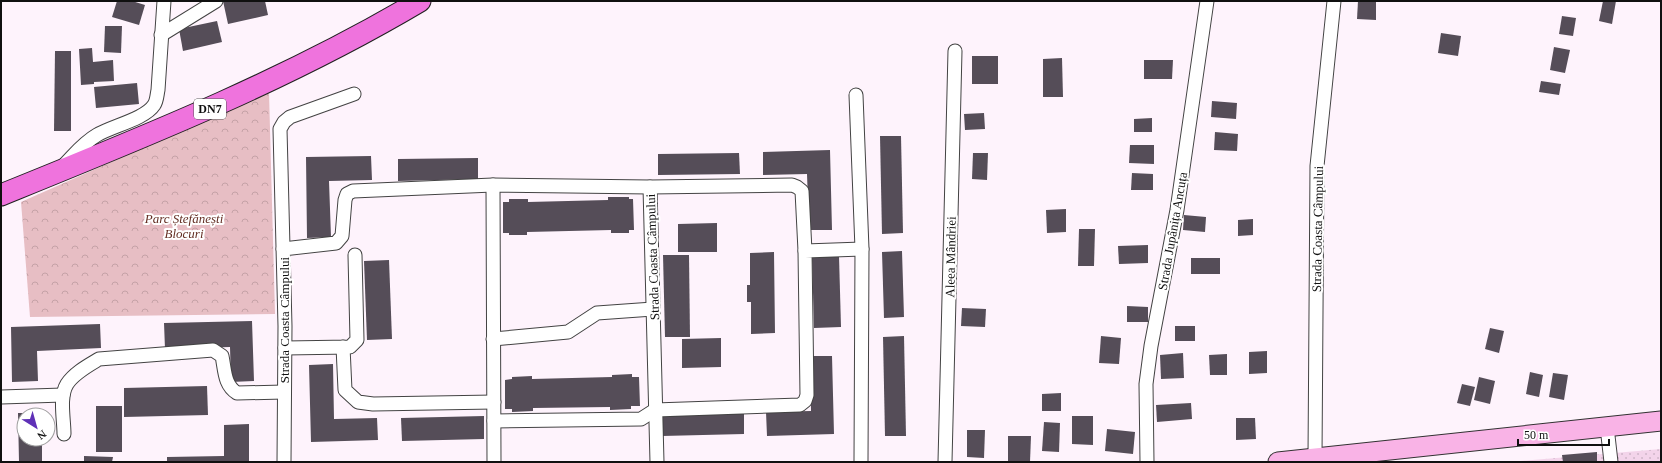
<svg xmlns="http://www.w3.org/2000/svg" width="1662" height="463" font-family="'Times New Roman',serif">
<defs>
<pattern id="farmland-dots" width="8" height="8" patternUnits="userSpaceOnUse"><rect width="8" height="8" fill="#f3d4ea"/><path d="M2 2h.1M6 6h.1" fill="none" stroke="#cfb5c8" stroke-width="1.8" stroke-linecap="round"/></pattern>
<pattern id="park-crowns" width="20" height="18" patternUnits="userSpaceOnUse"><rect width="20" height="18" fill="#e7bec4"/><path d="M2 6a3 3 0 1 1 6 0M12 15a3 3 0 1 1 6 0" fill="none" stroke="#c5a2a7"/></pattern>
</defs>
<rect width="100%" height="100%" fill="#fef3fc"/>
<polygon fill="url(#farmland-dots)" points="1661,449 1661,462 1509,462"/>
<polygon fill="url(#park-crowns)" points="269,92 275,314 30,317 21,202"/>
<g fill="#554d58">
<polygon points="117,1 132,1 145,5 139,25 112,17"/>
<polygon points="223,1 265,1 268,15 228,24"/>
<polygon points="1358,1 1376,1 1376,20 1357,19"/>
<polygon points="1603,1 1616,1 1612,24 1599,21"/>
<polygon points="1562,16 1576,18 1573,36 1559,34"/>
<polygon points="217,21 222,42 183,51 179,29"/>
<polygon points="105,26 122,26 121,53 104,52"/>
<polygon points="1441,33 1461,36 1458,56 1438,53"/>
<polygon points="1554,47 1570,50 1565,73 1550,70"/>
<polygon points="92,48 93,62 113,60 114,81 94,82 94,84 81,85 79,49"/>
<polygon points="55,51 71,51 71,131 54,131"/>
<rect x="972" y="56" width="26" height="28"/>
<polygon points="1062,58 1063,97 1043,97 1043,59"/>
<polygon points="1144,60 1173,60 1172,79 1144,79"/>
<polygon points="1541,81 1561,84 1559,95 1539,92"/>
<polygon points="137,83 139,104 96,108 94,87"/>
<polygon points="1212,101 1237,103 1236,119 1211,117"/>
<polygon points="984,113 985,129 965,130 964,114"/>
<polygon points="1152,118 1152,132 1134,132 1134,119"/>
<polygon points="1215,132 1238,134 1237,151 1214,150"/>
<polygon points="880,136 901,136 903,233 882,234"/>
<polygon points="1130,145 1154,145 1154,164 1129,163"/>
<polygon points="830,150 832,230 809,230 807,174 763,175 763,152"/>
<polygon points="739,153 740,174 658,175 658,154"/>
<polygon points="973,153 988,153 987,180 972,179"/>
<polygon points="371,156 372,180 329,181 331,237 307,238 306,157"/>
<polygon points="478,158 478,179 398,181 398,159"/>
<polygon points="1132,173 1153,174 1153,190 1131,190"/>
<polygon points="608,197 629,197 629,199 633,199 634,230 629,230 629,233 611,233 611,230 527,232 527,235 509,235 509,233 503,233 503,202 509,202 509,199 528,199 528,202 608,200"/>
<polygon points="1066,209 1066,232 1047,233 1046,210"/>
<polygon points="1184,215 1206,217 1205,232 1183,230"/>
<polygon points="1253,219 1253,235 1238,236 1238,220"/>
<polygon points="717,223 717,252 678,252 678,224"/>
<polygon points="1079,229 1095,229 1094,266 1078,266"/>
<polygon points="1148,245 1148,263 1119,264 1118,246"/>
<polygon points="902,251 904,317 884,318 882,252"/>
<polygon points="774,252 775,333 751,334 751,302 747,302 747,285 750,285 750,253"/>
<polygon points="663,255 689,255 690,337 665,337"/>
<polygon points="839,256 841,327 814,328 812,257"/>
<rect x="1191" y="258" width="29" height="16"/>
<polygon points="389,260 392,339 367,340 364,261"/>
<polygon points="1127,306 1148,307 1148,322 1127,322"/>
<polygon points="962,308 986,309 985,327 961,326"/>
<polygon points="252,321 254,381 231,382 230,347 165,349 164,323"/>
<polygon points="100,324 101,348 37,351 38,381 12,382 11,327"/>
<rect x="1175" y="326" width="20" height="15"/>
<polygon points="1490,328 1504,331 1499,353 1485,349"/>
<polygon points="904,336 906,436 885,436 883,337"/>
<polygon points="1101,336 1121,338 1119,364 1099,363"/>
<polygon points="721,338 721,367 682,368 682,339"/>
<polygon points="1267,351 1267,373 1249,374 1249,352"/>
<polygon points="1183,353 1184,378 1161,379 1160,355"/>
<polygon points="1227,354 1227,375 1210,375 1209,355"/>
<polygon points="810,356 832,356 834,434 767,436 766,412 811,411"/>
<polygon points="333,364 334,419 377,418 378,440 311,442 309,365"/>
<polygon points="1530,372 1543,375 1539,397 1526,394"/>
<polygon points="1553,373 1568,375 1564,400 1549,397"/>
<polygon points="632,374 632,377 639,377 640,406 631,406 631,409 610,410 610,407 533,408 533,411 512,412 512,409 505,409 505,380 512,379 512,377 532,376 532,379 612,377 612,375"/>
<polygon points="1479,377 1495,381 1490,404 1474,400"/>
<polygon points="1462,384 1475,387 1470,406 1457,403"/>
<polygon points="207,386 208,415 124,417 124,388"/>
<polygon points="1061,393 1061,411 1042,411 1042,394"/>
<polygon points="1191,403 1192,419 1157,422 1156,405"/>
<rect x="96" y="406" width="26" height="46"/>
<polygon points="744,412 744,434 662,436 662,414"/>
<polygon points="18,413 42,413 42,415 24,415 24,439 42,439 42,462 19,462"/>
<polygon points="484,416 484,439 402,441 401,418"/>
<polygon points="1072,416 1093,416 1093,445 1072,444"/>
<polygon points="1236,418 1255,418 1256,439 1236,440"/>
<polygon points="1044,422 1060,423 1059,452 1042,451"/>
<polygon points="249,424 249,462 167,462 167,457 224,456 224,425"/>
<polygon points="1107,429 1135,432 1133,454 1105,451"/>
<polygon points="967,430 985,430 984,458 967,457"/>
<polygon points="1008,436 1031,436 1030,462 1008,462"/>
<polygon points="1597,452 1597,462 1563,462 1562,455"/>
<polygon points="84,456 113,457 112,462 84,462"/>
</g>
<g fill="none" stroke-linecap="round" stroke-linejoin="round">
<g stroke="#434343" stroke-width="15">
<g id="street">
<polyline points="161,35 216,1"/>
<polyline points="856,95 862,249 861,462"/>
<path d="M 63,166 C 74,155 83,143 97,135 C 112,126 145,119 154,105 C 157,101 157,94 158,90 L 164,1"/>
<polyline points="493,185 494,462"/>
<polyline points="650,187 657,462"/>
<polyline points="283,249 336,243 342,236 345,200 347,194 353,191 493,185 650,187 792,185 797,187 802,191 805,251"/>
<polyline points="493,339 568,332 597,313 653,309"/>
<polyline points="343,347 345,390 358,402 373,404 494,402"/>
<polyline points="285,348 350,347 357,340 355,255"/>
<polyline points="1,397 63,395"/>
<polyline points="494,421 641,419 655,410 800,405 805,401 807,395 805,251 862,249"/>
<polyline points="1607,427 1611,462"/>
<path d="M 64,434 C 64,419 59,397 67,384 C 74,373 89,365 99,359 L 213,350 L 222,356 C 225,370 224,385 237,393 L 284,392"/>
<polyline points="1315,458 1317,166 1334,1"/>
<polyline points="284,462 285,326 280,129 284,122 290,117 354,94"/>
<polyline points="945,462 955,51"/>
<polyline points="1147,462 1146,384 1151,346 1177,210 1207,1"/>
</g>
</g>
<g stroke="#323232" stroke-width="21">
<polyline id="secondary" points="1278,462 1661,421"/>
</g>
<g stroke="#212121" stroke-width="23">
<path id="primary" d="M 1,195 C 144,137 287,80 420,1"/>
</g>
<use href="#street" stroke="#fff" stroke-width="13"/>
<use href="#secondary" stroke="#f9b3e6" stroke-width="19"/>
<use href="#primary" stroke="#ef73dd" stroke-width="21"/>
</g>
<g text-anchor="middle" stroke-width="4" stroke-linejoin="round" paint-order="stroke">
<rect fill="#fff" stroke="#585858" stroke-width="1" x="194" y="99" width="32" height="20" rx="3"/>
<g font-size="12" font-weight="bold" fill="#101010">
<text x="210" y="113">DN7</text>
</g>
<g font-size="13" font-style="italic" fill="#642f24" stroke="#fff">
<text x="184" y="223">Parc Ștefănești<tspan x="184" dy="15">Blocuri</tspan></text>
</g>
<g font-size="13" fill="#101010" stroke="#fff">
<text transform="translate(1317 229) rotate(-89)" y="5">Strada Coasta Câmpului</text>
<text transform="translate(1172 231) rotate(-80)" y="5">Strada Jupânița Ancuța</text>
<text transform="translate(652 257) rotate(-92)" y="5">Strada Coasta Câmpului</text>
<text transform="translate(950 257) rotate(-89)" y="5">Aleea Mândriei</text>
<text transform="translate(284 320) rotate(-90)" y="5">Strada Coasta Câmpului</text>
</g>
</g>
<rect width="1662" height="463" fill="none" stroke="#101010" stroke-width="4"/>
<g transform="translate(36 427) rotate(143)"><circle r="19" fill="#ffffff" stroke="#9f9f9f"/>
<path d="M0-3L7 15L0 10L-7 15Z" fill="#5f30b7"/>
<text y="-6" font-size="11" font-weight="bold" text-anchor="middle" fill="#101010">N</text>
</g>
<path d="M1518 439v6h91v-6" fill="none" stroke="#101010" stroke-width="2"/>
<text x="1524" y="439" font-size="12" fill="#101010" stroke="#ffffff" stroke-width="3" paint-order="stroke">50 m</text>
</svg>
